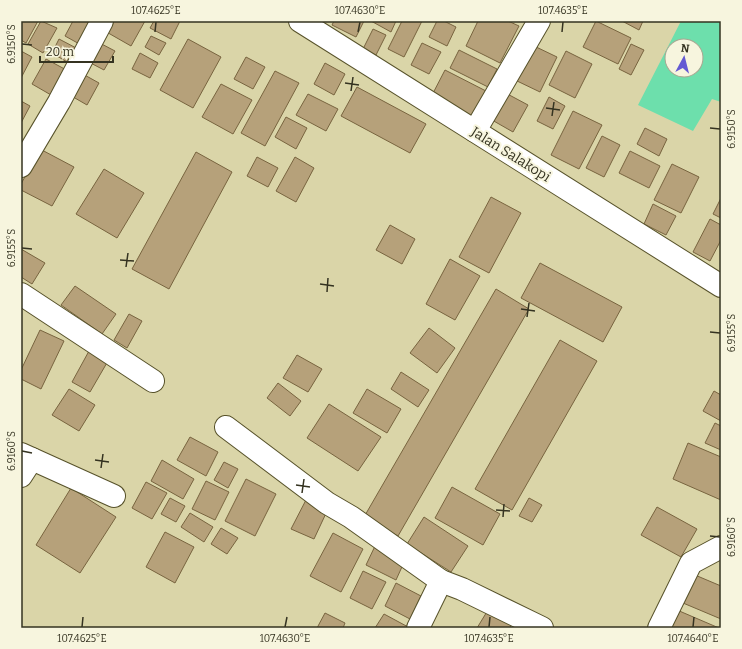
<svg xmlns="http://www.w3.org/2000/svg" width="742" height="649" font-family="Bitter,serif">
<rect width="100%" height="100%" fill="#dad5a8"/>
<path fill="#6ddfac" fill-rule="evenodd" d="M 681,21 L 721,21 L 721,102 L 712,99 L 693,131 L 638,105 ZM 672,46 L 696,46 L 696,70 L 672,70 Z"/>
<g fill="#b6a17a" stroke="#78643f">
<polygon points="21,21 38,21 26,43 21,40"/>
<polygon points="41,21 57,28 43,53 28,44"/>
<polygon points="73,21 93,21 83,46 65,36"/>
<polygon points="108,21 145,21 131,46 103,30"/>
<polygon points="154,21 180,21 171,39 150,28"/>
<polygon points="334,21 364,21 356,37 332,25"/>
<polygon points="371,21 396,21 391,32"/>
<polygon points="402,21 422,21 404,57 388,49"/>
<polygon points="437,21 444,21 456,27 447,46 429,37"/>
<polygon points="478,21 508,21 519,26 500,63 466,46"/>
<polygon points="596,21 631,38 618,64 583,47"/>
<polygon points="622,21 643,21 639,30"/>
<polygon points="373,29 386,35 376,55 363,49"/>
<polygon points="151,36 166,43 159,55 145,47"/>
<polygon points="59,39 80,50 72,65 52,53"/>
<polygon points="188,39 221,57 193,108 160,90"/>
<polygon points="94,40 115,51 104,70 83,59"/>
<polygon points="422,43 441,52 429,74 411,65"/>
<polygon points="631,44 644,50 631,75 619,69"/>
<polygon points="532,45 557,57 540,92 515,80"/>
<polygon points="459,50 497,69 488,87 450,68"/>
<polygon points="21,51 32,57 21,78"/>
<polygon points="566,51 592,64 575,98 549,85"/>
<polygon points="140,53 158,63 150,78 132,69"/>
<polygon points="246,57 265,67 253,89 234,79"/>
<polygon points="46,59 72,73 58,99 32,84"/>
<polygon points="325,63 345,74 334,95 314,84"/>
<polygon points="445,70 486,91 472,120 430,99"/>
<polygon points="275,71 299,83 265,146 241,133"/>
<polygon points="81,73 99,83 87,105 68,94"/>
<polygon points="221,84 252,100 233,134 202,117"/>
<polygon points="357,87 426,124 410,153 341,116"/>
<polygon points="500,90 528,105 513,132 485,116"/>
<polygon points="308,94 338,109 326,131 296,115"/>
<polygon points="549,97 565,106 553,129 537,121"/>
<polygon points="21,101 30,106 21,123"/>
<polygon points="573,111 602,125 579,169 551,155"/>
<polygon points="286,117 307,128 296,149 275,137"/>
<polygon points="645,128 667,139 659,156 637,144"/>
<polygon points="602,136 620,145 604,177 586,168"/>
<polygon points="40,149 74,167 52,206 21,190 21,184"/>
<polygon points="630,151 660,166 649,188 619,173"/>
<polygon points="196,152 232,172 169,289 132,269"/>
<polygon points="257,157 278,168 268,187 247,176"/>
<polygon points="295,157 314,168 296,202 276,191"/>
<polygon points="672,164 699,177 681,213 654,200"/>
<polygon points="104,169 144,193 117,238 76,214"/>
<polygon points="491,197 521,213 489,273 459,257"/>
<polygon points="721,198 721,218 713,214"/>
<polygon points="653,204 676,216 666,235 644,224"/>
<polygon points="710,219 721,225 721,240 710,261 693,252"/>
<polygon points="390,225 415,239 402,264 376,250"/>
<polygon points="21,249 45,263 32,284 21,277"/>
<polygon points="450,259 480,276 455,320 426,304"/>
<polygon points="540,263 622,307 603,342 521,298"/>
<polygon points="75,286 116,314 102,334 61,305"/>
<polygon points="496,289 529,309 398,536 364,517"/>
<polygon points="129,314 142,321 127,348 114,340"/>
<polygon points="429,328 455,348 437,373 410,353"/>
<polygon points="40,330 64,341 41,389 21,379 21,370"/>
<polygon points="560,340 597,361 512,510 475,489"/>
<polygon points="89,351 108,361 90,392 72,382"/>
<polygon points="297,355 322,369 308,392 283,378"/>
<polygon points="401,372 429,390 418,407 391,389"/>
<polygon points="278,383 301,401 290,416 267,398"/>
<polygon points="69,389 95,405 79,431 52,415"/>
<polygon points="367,389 401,409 387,433 353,413"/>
<polygon points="714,391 721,395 721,421 703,411"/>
<polygon points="329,404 381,437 358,471 307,438"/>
<polygon points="715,423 721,426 721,450 705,443"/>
<polygon points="190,437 218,452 206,476 177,460"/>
<polygon points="688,443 721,457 721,500 673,479"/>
<polygon points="162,460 194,479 183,499 151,481"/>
<polygon points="224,462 238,469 228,488 214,480"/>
<polygon points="246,479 276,494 255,536 225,521"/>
<polygon points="206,481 229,492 215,520 192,509"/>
<polygon points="146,482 167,493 152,519 132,508"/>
<polygon points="452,487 500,514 483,545 435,518"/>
<polygon points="71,488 116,517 80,573 36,545"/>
<polygon points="170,498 185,506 176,522 161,514"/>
<polygon points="307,498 328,509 314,539 291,529"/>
<polygon points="529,498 542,505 532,522 519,516"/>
<polygon points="657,507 697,529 681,557 641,535"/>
<polygon points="190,513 213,527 204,542 181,527"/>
<polygon points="424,517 468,546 451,572 407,544"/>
<polygon points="221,528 238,538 227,554 211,544"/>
<polygon points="165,532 194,547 175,583 146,567"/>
<polygon points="333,533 363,549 341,592 310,576"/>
<polygon points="376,544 406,558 396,580 366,565"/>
<polygon points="363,571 386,582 372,609 350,598"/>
<polygon points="695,575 721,586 721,619 683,603"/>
<polygon points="396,583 421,596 410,619 385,606"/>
<polygon points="488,610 512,623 510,628 477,628"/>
<polygon points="677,610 719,628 669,628"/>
<polygon points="325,613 345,623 343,628 317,628"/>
<polygon points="384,614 410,628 375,628"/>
</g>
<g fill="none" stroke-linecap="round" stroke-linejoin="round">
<g stroke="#57522a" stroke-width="24">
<g id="minor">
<polyline points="300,21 721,286"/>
<polyline points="475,131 539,21"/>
<polyline points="21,166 59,102 102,21"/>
<polyline points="21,294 153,381"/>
<polyline points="226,427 327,503 351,517 441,581 462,589 542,628"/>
<polyline points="21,454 114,496"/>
<polyline points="21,476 32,459"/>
<polyline points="418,628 441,581"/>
<polyline points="659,628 691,563 721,547"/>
</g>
</g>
<use href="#minor" stroke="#fff" stroke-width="22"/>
</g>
<path fill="none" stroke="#353321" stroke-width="1.5" d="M 155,32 L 156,22M 358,32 L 360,22M 562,32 L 563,22M 22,44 L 32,45M 345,83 L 359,85M 351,91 L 353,77M 546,108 L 560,110M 552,116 L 554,102M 710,128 L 720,129M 22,248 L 32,249M 120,260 L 134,261M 126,267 L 128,253M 320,284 L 334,286M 327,292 L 328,278M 521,309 L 535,311M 527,317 L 529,303M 710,332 L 720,333M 22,451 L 32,453M 95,460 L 109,462M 101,468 L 103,454M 296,485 L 310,487M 302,493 L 304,479M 496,510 L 510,511M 503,517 L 504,504M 710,536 L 720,537M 82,627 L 83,617M 285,627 L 287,617M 489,627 L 490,617M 693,627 L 694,617"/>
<g text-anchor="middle" stroke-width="4" stroke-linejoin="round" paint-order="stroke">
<g font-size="14" fill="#353321" stroke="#f7f5de">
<text transform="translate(511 154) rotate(32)" y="5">Jalan Salakopi</text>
</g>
</g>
<rect width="742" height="649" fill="none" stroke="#f7f5de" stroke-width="44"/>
<g transform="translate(684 58) rotate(7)"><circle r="19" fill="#f7f5de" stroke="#a9a792"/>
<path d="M0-3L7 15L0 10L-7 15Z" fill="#645ad3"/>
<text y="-6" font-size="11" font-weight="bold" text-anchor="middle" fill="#353321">N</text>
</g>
<path d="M40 56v6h73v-6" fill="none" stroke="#353321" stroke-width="2"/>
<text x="46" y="56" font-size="12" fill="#353321" stroke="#f7f5de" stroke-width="3" paint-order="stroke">20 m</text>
<rect x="22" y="22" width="698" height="605" fill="none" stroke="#353321" stroke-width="1.5"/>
<g font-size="10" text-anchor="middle" fill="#353321">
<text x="156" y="14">107.4625°E</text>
<text x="360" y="14">107.4630°E</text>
<text x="563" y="14">107.4635°E</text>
<text transform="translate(11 44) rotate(-90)" y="4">6.9150°S</text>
<text transform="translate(731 129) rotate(-90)" y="4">6.9150°S</text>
<text transform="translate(11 248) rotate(-90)" y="4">6.9155°S</text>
<text transform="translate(731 333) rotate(-90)" y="4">6.9155°S</text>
<text transform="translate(11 451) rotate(-90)" y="4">6.9160°S</text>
<text transform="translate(731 537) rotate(-90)" y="4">6.9160°S</text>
<text x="82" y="642">107.4625°E</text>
<text x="285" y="642">107.4630°E</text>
<text x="489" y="642">107.4635°E</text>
<text x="693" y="642">107.4640°E</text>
</g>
</svg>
